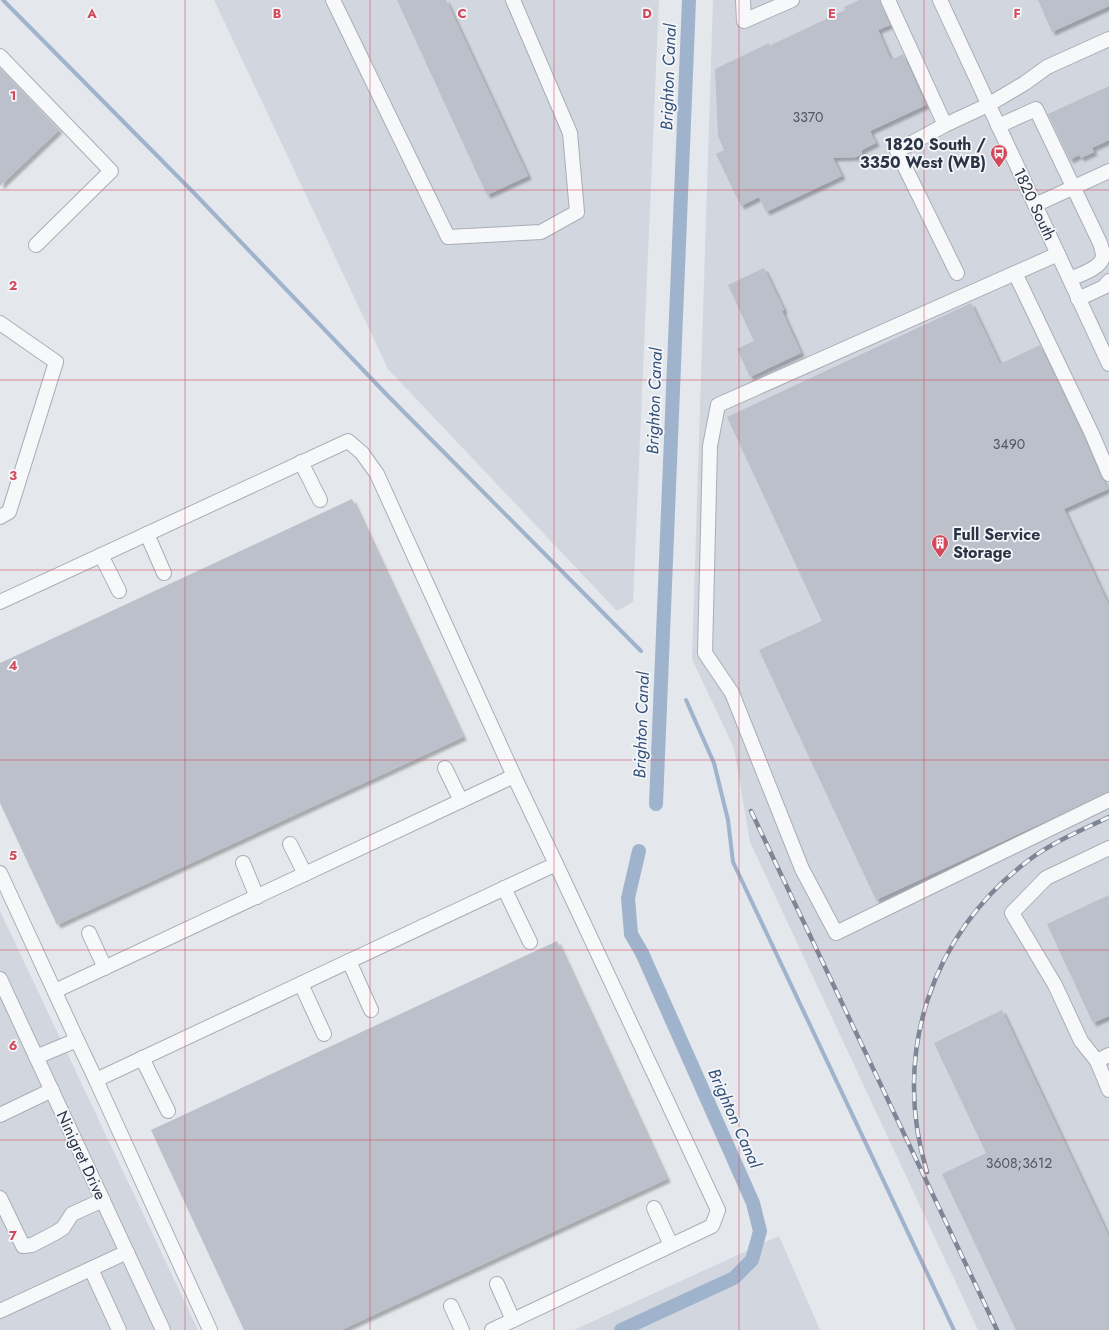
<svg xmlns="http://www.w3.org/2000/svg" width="1109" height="1330" font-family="Jost,sans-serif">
<defs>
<filter id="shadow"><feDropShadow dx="3.5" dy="3.5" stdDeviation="1" flood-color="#0004"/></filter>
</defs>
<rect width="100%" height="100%" fill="#e4e7ec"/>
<g fill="#d2d6de">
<polygon points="214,0 659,0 633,602 617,611 388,369"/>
<polygon points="713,0 1109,0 1109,1330 978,1330 750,842 734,748 692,659"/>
<polygon points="0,911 198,1330 0,1330"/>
<polygon points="779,1236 820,1330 574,1330"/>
</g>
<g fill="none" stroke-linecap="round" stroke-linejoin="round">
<g stroke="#9fb4cc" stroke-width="4">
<polyline points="3,0 195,194 388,396 641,651"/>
<polyline points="686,700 714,763 728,820 733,862 954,1330"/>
</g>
<g stroke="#9fb4cc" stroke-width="14">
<polyline points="656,804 689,0"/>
<polyline points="621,1330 734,1278 752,1260 760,1231 753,1203 642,953 631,934 628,898 639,851"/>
</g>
</g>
<g fill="#bbc0ca" filter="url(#shadow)">
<polygon points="397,0 446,0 528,176 487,195"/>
<polygon points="859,0 880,0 890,25 878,30 891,60 903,54 926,105 870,131 876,143 862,150 862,154 856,157 833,158 842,176 766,212 759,197 741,206 716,154 724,150 718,136 715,69 769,43 769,46 845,10 844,7"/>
<polygon points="1038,0 1109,0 1109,6 1052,32"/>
<polygon points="0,68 59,130 0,186"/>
<polygon points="1109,86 1109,140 1092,148 1094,152 1081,158 1079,155 1070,160 1048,114"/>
<polygon points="764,268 784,310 782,311 801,353 750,377 737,349 754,341 728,285"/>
<polygon points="971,303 1000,364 1040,345 1085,439 1101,477 1108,489 1064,509 1109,606 1109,792 876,900 759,650 822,621 727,417"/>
<polygon points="352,499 463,737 57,925 0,803 0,663"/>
<polygon points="1109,895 1109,1016 1093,1023 1047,924"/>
<polygon points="557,941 667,1179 341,1330 244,1330 151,1130"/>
<polygon points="1002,1010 1109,1237 1109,1330 1016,1330 942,1174 986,1153 934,1043"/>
</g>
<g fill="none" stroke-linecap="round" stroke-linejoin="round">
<g stroke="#a9aeb7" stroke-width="16">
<g id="minor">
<polyline points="333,0 448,237 541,232 577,212 570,133 513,0"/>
<polyline points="743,0 744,21 792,0"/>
<polyline points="888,0 945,125 988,105 1025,83 1047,67 1109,39"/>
<polyline points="940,0 1109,364"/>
<polyline points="0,56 111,171 36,245"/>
<polyline points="945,125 897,151 957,273"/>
<path d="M 998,126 L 1036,109 L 1100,243 C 1101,246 1103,252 1103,256 C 1102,268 1079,275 1070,279"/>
<polyline points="1035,205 1109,171"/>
<polyline points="1058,254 718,405 710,446 705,653 732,693 802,869 836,933 1109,800"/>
<polyline points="1015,273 1092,434 1109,474"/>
<polyline points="1078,299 1104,287 1109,281"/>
<polyline points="0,323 56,362 9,512 0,517"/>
<polyline points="301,462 320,500"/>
<polyline points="147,534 164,573"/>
<polyline points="101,555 119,591"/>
<polyline points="0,602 348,441 362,453 377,474 514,776 55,991"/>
<polyline points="445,768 461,801"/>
<polyline points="514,776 556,864"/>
<polyline points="290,844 305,874"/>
<polyline points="243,863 257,897"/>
<polyline points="0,873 77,1040"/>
<polyline points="504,888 530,942"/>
<polyline points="89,933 105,968"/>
<polyline points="349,961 371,1010"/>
<polyline points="0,979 163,1330"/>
<polyline points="301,984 324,1034"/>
<polyline points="1109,1055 1097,1061 1109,1090"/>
<polyline points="36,1057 77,1040 96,1080"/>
<polyline points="142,1058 168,1111"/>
<polyline points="1097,1061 1081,1041 1055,985 1012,913 1046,878 1109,848"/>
<polyline points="0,1115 52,1090"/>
<polyline points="0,1198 23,1246 32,1245 55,1233 63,1228 72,1214 103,1200"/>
<polyline points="654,1208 671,1245"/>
<polyline points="91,1269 119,1330"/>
<polyline points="497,1284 513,1320"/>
<polyline points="451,1306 462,1330"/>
<polyline points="0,1311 127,1252"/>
<polyline points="210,1330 96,1080 556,864 718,1210 712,1226 492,1330"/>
</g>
</g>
<use href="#minor" stroke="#f7f8fa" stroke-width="14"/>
<g stroke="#7d8696" stroke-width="4.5">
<g id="rail">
<polyline points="751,811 997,1330"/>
<path d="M 927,1172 C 891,1055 931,933 1029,860 C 1053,842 1082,830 1109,817"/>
</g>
</g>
<use href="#rail" stroke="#f4f6f9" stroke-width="3" stroke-dasharray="9" stroke-linecap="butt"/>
</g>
<path fill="none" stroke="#d1495b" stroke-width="1" stroke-opacity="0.55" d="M 185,0 L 185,1330M 370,0 L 370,1330M 554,0 L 554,1330M 739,0 L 739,1330M 924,0 L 924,1330M 0,190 L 1109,190M 0,380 L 1109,380M 0,570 L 1109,570M 0,760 L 1109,760M 0,950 L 1109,950M 0,1140 L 1109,1140"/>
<defs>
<g id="bus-pin" transform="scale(0.9)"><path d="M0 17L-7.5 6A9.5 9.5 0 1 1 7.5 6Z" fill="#d1495b" stroke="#f4f6f9"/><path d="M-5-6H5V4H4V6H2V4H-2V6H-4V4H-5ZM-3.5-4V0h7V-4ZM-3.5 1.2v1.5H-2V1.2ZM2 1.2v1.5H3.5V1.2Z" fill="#fff"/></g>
<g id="building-pin" transform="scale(0.9)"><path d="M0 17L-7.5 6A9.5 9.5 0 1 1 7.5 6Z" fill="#d1495b" stroke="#f4f6f9"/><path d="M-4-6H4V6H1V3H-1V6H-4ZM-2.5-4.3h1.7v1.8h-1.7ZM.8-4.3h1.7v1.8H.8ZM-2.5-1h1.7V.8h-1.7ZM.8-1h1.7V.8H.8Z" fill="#fff"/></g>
</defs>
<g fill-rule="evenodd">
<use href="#bus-pin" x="999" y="153"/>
<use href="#building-pin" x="940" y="543"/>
</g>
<g text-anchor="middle" stroke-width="3.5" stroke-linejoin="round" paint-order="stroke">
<g font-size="14" fill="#4f5766">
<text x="808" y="122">3370</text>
<text x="1009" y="449">3490</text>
<text x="1019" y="1168">3608;3612</text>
</g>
<g font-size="16" font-weight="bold" fill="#2b3445" stroke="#f4f6f9" text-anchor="end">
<text x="986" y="150">1820 South /<tspan x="986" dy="18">3350 West (WB)</tspan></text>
<text x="953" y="540" text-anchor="start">Full Service<tspan x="953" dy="18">Storage</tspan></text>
</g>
<g font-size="16" fill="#2b3445" stroke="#f4f6f9">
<text transform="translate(1035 204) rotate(65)" y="6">1820 South</text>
<text transform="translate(82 1155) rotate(65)" y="6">Ninigret Drive</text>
</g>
<g font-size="17" font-style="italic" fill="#34527a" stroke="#f4f6f9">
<text transform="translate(668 77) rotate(-88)" y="6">Brighton Canal</text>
<text transform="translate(654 401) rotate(-88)" y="6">Brighton Canal</text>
<text transform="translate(641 725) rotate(-88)" y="6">Brighton Canal</text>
<text transform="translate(735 1118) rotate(66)" y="6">Brighton Canal</text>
</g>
</g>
<g font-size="13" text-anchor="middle" font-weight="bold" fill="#d1495b" stroke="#f4f6f9" stroke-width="3.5" stroke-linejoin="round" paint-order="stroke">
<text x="92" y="18">A</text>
<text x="277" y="18">B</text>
<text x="462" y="18">C</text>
<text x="647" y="18">D</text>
<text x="832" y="18">E</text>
<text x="1017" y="18">F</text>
<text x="13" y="100">1</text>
<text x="13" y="290">2</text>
<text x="13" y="480">3</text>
<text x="13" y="670">4</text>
<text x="13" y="860">5</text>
<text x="13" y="1050">6</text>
<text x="13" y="1240">7</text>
</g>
</svg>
